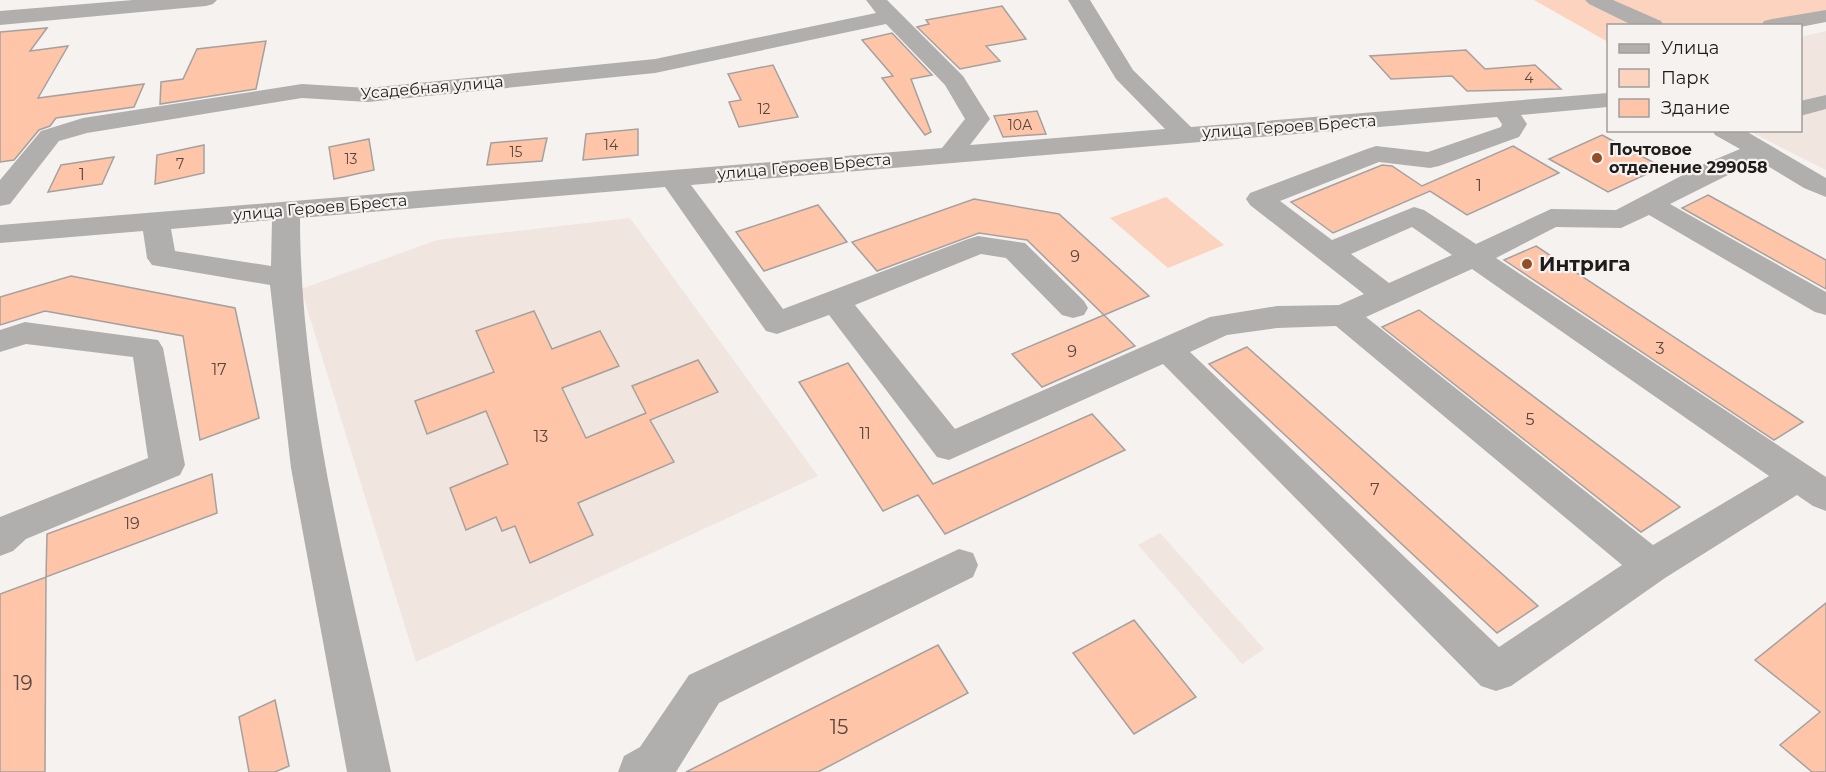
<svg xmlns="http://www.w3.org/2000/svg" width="1826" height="772" font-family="Montserrat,sans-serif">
<rect width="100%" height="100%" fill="#f6f2f0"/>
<g fill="#f0e5df">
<polygon points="1826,31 1826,170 1755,134 1753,131 1800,130 1801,37"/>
<polygon points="630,218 818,476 416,662 301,289 437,240"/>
<polygon points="1160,533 1264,649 1242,664 1138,545"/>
</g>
<g fill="#fcd3be">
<polygon points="1534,0 1826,0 1826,21 1801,27 1608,26 1608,42"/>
<polygon points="1166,197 1224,245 1168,268 1110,218"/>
</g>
<g fill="#ffc5a8" stroke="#a5a19f" stroke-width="1.5">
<polygon points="1002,6 1026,39 986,46 1000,61 960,69 917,27 929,24 926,20"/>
<polygon points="47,28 30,51 68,46 38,98 144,84 134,107 56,118 50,126 39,130 14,160 0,162 0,32"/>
<polygon points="892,33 932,75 911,79 931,132 925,135 882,78 893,76 862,40"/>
<polygon points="266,41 256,89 160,104 161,82 183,79 197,49"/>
<polygon points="1466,50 1485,69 1535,65 1561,89 1467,91 1452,76 1391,79 1370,56"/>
<polygon points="773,65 798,117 739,127 729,102 741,100 728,74"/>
<polygon points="1037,111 1046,134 1003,137 994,116"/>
<polygon points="638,129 638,155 583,160 586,134"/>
<polygon points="1602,135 1662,167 1608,192 1549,159"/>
<polygon points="547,138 542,161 487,165 491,143"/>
<polygon points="369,139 374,170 334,179 329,147"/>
<polygon points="204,145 204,173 155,184 157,155"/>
<polygon points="1513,146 1559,173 1467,215 1430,191 1333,233 1291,202 1382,165 1392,166 1422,186"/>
<polygon points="114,157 102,184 48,192 61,165"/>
<polygon points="1708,195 1826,260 1826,289 1682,208"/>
<polygon points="974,199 1059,214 1149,296 1104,315 1027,240 979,233 877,271 852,242"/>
<polygon points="818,205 847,242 764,271 736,232"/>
<polygon points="1536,246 1803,422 1774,440 1504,260"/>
<polygon points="71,276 235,308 259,418 200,440 183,336 45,311 0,325 0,297"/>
<polygon points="1419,310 1680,507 1641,532 1382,327"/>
<polygon points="534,311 552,349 600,331 619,366 562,388 586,438 646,413 632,386 698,360 718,392 650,420 674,462 578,503 593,535 530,563 515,526 502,531 496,517 466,530 450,488 508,464 486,411 427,434 415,401 494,372 476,331"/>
<polygon points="1104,315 1135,346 1042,387 1012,354"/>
<polygon points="1247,347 1538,606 1497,633 1209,364"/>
<polygon points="848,363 933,484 1092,414 1125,450 945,534 918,495 883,511 799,382"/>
<polygon points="212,474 217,513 46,577 47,534"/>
<polygon points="46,577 45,772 0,772 0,594"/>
<polygon points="1826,603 1826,772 1812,772 1780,745 1820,712 1755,660"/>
<polygon points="1134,620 1196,697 1134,734 1073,653"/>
<polygon points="938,645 968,693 818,772 686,772"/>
<polygon points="275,700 289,766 275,772 249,772 239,717"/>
</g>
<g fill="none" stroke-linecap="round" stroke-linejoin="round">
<g fill="#b1afae" fill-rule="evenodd">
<polygon points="133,0 217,0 213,4 206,6 0,25 0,11"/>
<path d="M 866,0 L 887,0 L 963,76 L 990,119 L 970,145 L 1165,129 L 1116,79 L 1068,0 L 1090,0 L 1133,70 L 1191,127 L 1608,93 L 1608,107 L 1521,115 L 1527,124 L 1519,137 L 1439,166 L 1430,168 L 1379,162 L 1280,201 L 1332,240 L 1414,207 L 1424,210 L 1476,244 L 1551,209 L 1616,210 L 1702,165 L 1740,149 L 1715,135 L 1712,130 L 1744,130 L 1826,178 L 1826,197 L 1804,188 L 1758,160 L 1670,204 L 1826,292 L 1826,315 L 1815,312 L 1649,215 L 1621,228 L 1556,227 L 1496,258 L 1826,477 L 1826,511 L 1813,506 L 1797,495 L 1665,578 L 1511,686 L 1496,691 L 1481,686 L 1163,364 L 949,460 L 937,457 L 829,315 L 777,334 L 766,331 L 665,187 L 300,218 C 300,401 353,593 391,772 L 347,772 L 291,468 L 270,285 L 152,265 L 147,258 L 143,231 L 0,243 L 0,225 L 942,148 L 965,119 L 945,85 L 886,24 L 655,73 L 368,102 L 302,98 L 87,133 L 59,141 L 10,204 L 0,206 L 0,180 L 41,131 L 83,118 L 302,84 L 368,88 L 655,59 L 876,13 ZM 1497,117 L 1502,124 L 1501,127 L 1428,152 L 1376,146 L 1367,149 L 1250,193 L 1246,199 L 1250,205 L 1364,294 L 1339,305 L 1277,306 L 1210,317 L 955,429 L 855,305 L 981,254 L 1006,258 L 1062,315 L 1073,318 L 1084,315 L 1088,308 L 1084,301 L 1025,243 L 978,236 L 968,239 L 783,309 L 691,185 ZM 272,220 L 271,266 L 175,251 L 171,229 ZM 1412,227 L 1452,255 L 1389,283 L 1351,254 ZM 1472,269 L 1769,476 L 1653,545 L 1366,317 ZM 1336,326 L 1622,565 L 1499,647 L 1190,352 L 1227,335 L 1277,328 Z"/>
<polygon points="1585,0 1613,0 1661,21 1664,26 1634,26 1589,4"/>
<polygon points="1826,10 1826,22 1800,27 1761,26 1764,21 1772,19"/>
<polygon points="1826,95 1826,109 1800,116 1800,101"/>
<polygon points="25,322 158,340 163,348 185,465 180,475 26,539 13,551 0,556 0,517 148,458 133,357 26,344 0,352 0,330"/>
<polygon points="959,549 973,553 978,565 973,577 719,703 676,772 618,772 624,756 640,747 689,675"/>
</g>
</g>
<g fill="#944e26" stroke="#f6f2f0" stroke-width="2">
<circle cx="1597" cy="158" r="6"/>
<circle cx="1527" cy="264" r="6"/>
</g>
<g text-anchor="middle" stroke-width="4.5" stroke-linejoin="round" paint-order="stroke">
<g font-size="14" fill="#56473f">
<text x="1529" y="83">4</text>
<text x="764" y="114">12</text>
<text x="1020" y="130">10А</text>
<text x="611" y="150">14</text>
<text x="516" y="157">15</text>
<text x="351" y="164">13</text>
<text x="180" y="169">7</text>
</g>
<g font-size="16" fill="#1e1d1c" stroke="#f6f2f0">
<text transform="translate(432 87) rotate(-5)" y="6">Усадебная улица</text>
<text transform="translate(1289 126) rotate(-4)" y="6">улица Героев Бреста</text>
<text transform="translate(804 166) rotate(-5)" y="6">улица Героев Бреста</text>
<text transform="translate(320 207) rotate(-5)" y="6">улица Героев Бреста</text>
</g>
<g font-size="16" font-weight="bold" fill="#1e1d1c" stroke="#f6f2f0" text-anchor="start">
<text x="1609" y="155">Почтовое<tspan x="1609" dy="18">отделение 299058</tspan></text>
</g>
<g font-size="16" fill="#56473f">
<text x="82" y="180">1</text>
<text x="1479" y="191">1</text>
<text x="1075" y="262">9</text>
<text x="1660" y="354">3</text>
<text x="1072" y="357">9</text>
<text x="219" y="375">17</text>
<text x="1530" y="425">5</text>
<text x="865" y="439">11</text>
<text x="541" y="442">13</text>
<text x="1375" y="495">7</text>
<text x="132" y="529">19</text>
</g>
<g font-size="20" font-weight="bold" fill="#1e1d1c" stroke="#f6f2f0" text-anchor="start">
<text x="1539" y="271">Интрига</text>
</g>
<g font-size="20" fill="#56473f">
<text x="23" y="690">19</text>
<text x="839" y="734">15</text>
</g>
</g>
<rect x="1607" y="24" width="195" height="108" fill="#f6f2f0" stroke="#a09d9b" stroke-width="1.5"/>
<rect x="1619" y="44" width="30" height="9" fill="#b1afae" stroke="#a09d9b" stroke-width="1.5"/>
<text x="1661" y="54" font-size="18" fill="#1e1d1c">Улица</text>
<rect x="1619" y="69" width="30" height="18" fill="#fcd3be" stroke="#a09d9b" stroke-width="1.5"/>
<text x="1661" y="84" font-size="18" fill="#1e1d1c">Парк</text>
<rect x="1619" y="99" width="30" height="18" fill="#ffc5a8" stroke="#a09d9b" stroke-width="1.5"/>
<text x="1661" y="114" font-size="18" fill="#1e1d1c">Здание</text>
</svg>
